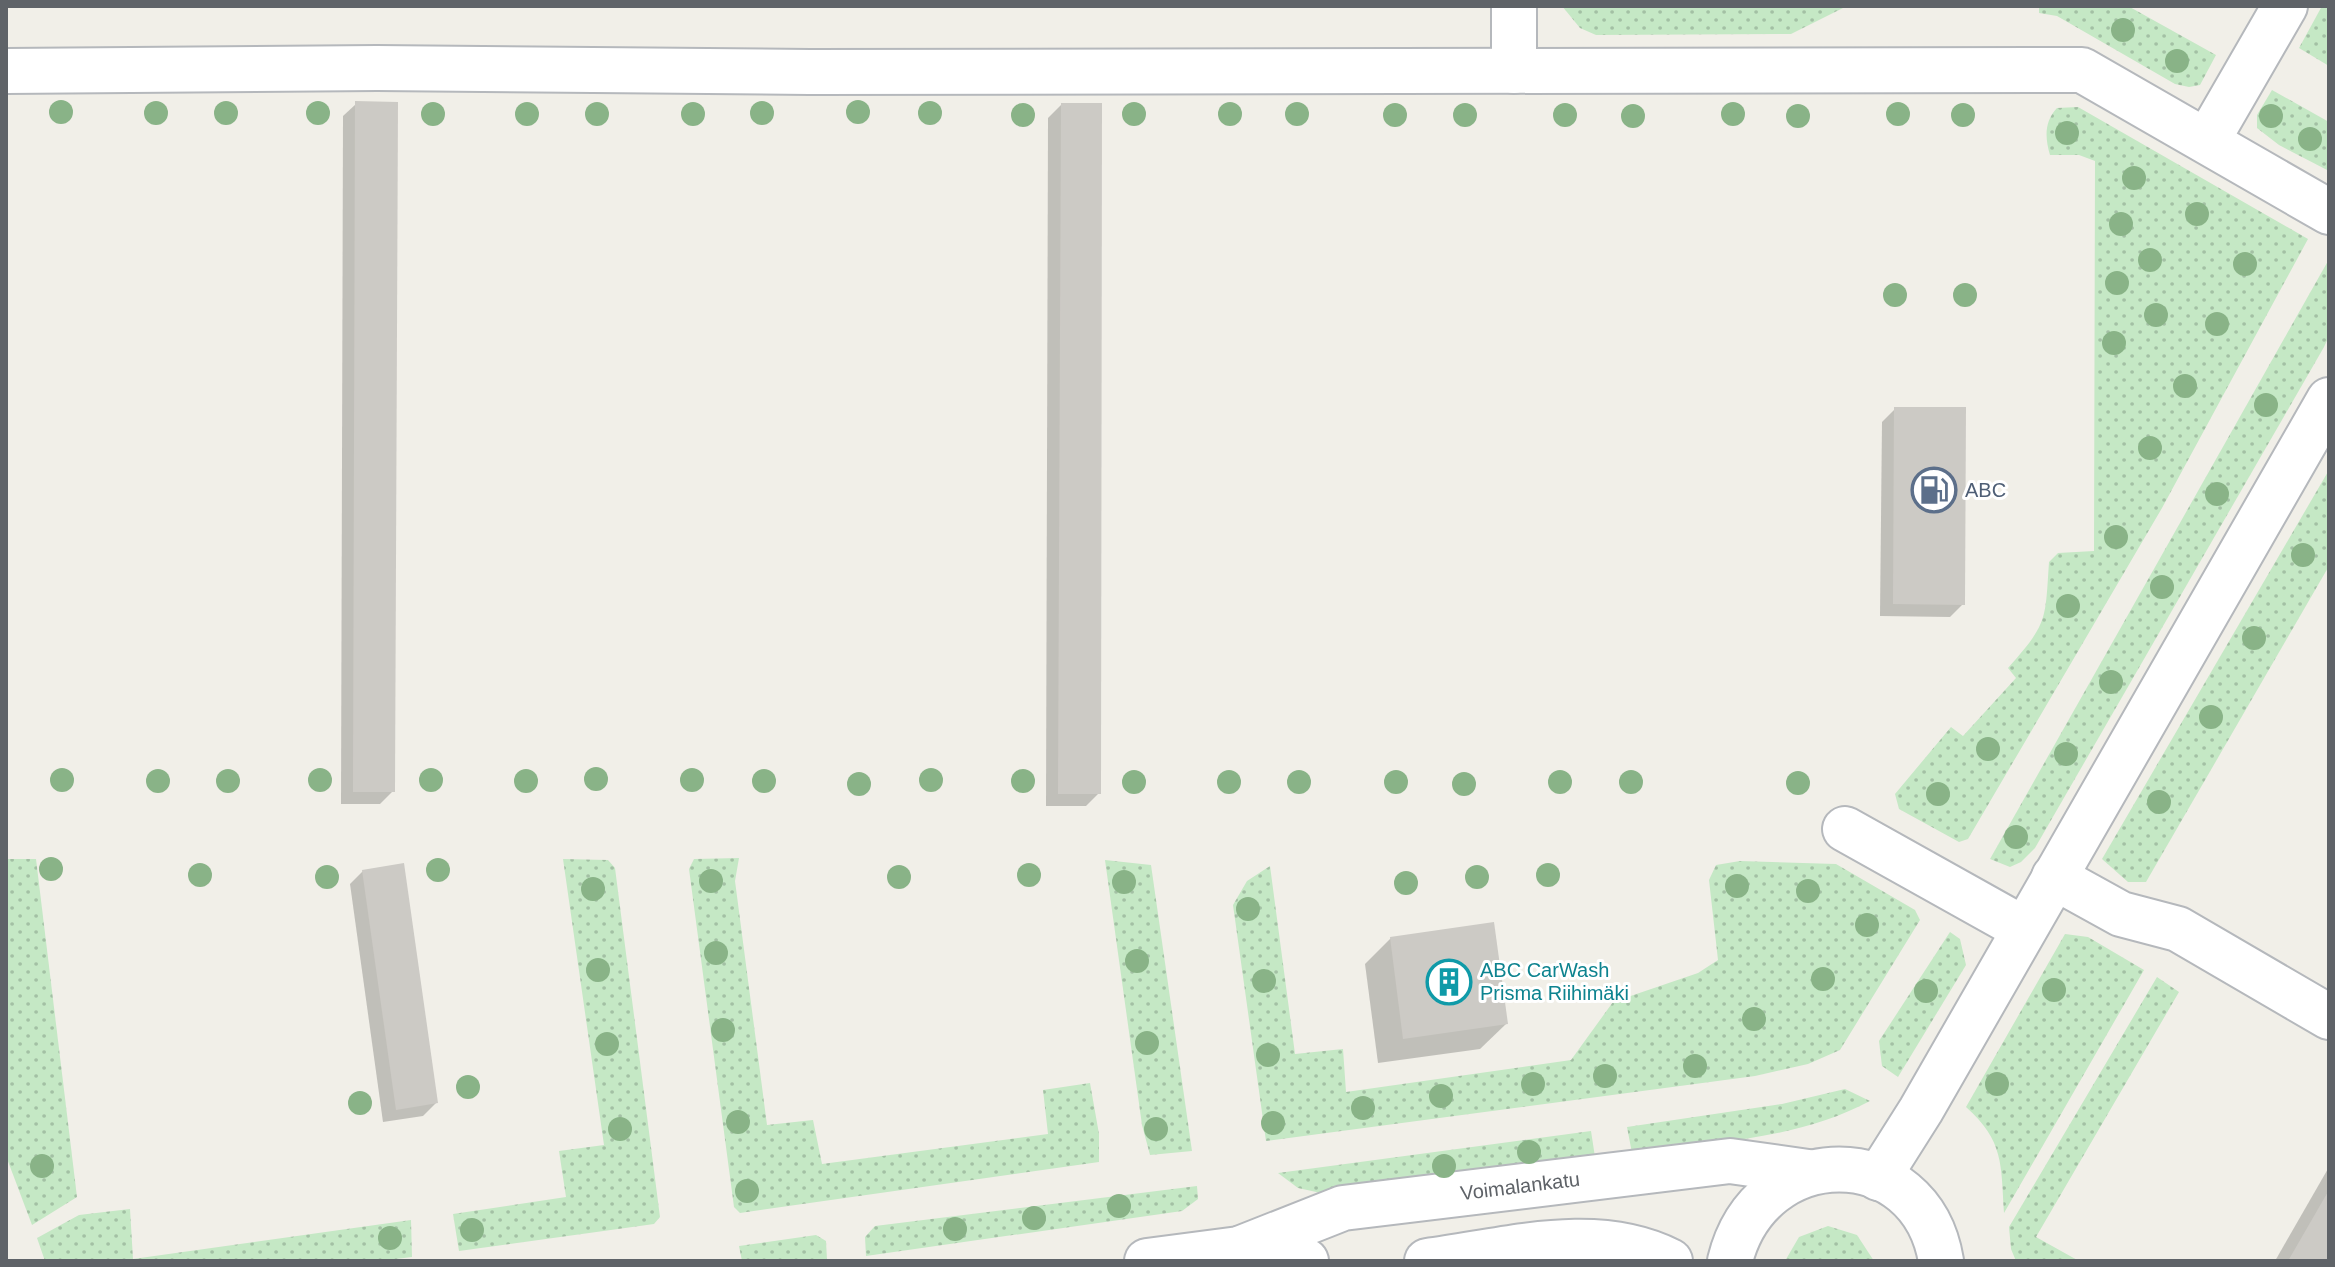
<svg xmlns="http://www.w3.org/2000/svg" width="2335" height="1267" font-family="Arial,sans-serif">
<defs>
<pattern id="grass-dots" width="8" height="8" patternUnits="userSpaceOnUse" patternTransform="scale(2)"><rect width="8" height="8" fill="#c5e8c5"/><path d="M2 2h.1M6 6h.1" fill="none" stroke="#a3c0a4" stroke-width="1.8" stroke-linecap="round"/></pattern>
</defs>
<rect width="100%" height="100%" fill="#f1efe8"/>
<g fill="url(#grass-dots)">
<polygon points="1562,6 1847,6 1791,34 1596,35 1580,28"/>
<polygon points="2039,6 2128,6 2216,55 2200,85 2189,87 2175,84 2057,16 2039,13"/>
<polygon points="2322,6 2329,6 2329,66 2299,48"/>
<polygon points="2272,90 2329,122 2329,171 2279,145 2257,128 2257,115"/>
<path d="M 2078,107 L 2308,239 L 2162,508 L 1968,839 L 1959,842 L 1899,809 L 1895,794 L 1951,727 L 1963,736 L 2016,678 L 2008,668 C 2048,623 2045,621 2049,562 L 2058,553 L 2094,551 L 2095,161 L 2079,155 L 2050,155 C 2045,138 2044,122 2057,108 Z"/>
<polygon points="2328,261 2329,336 2324,347 2035,848 2021,862 2010,867 1990,859"/>
<polygon points="2329,470 2329,566 2146,882 2128,882 2102,859"/>
<polygon points="739,858 735,881 767,1125 813,1120 822,1164 1048,1134 1043,1090 1090,1083 1099,1134 1099,1162 740,1213 734,1207 689,869 694,859"/>
<polygon points="6,859 36,859 77,1197 32,1225 6,1156"/>
<polygon points="563,859 608,860 615,868 660,1217 654,1224 459,1251 453,1214 566,1197 559,1151 604,1145"/>
<polygon points="1105,860 1151,865 1192,1151 1150,1155 1142,1125"/>
<polygon points="1740,861 1836,864 1915,910 1920,920 1840,1050 1808,1064 1755,1076 1266,1141 1233,905 1247,881 1270,866 1295,1054 1343,1049 1346,1092 1571,1060 1613,1002 1698,973 1718,960 1709,880 1716,865"/>
<polygon points="1950,932 1960,939 1966,965 1898,1077 1882,1066 1879,1041"/>
<path d="M 2065,934 L 2088,937 L 2144,970 L 2004,1213 C 2001,1164 2004,1141 1966,1107 Z"/>
<polygon points="2157,977 2179,992 2036,1237 2079,1261 2016,1261 2011,1249 2009,1227"/>
<path d="M 1845,1089 L 1870,1101 C 1797,1140 1712,1142 1632,1153 L 1627,1127 L 1782,1104 Z"/>
<polygon points="1591,1131 1595,1157 1321,1193 1298,1188 1278,1173"/>
<polygon points="1197,1186 1198,1199 1182,1211 866,1256 865,1237 875,1226"/>
<polygon points="130,1209 133,1259 411,1220 412,1257 380,1261 45,1261 37,1238 79,1215"/>
<polygon points="1828,1226 1857,1235 1874,1261 1785,1261 1799,1237"/>
<polygon points="816,1235 826,1241 827,1260 742,1261 739,1246"/>
</g>
<g fill="#0003">
<polygon points="356,104 393,791 380,804 341,804 343,116"/>
<polygon points="1061,105 1099,793 1086,806 1046,806 1048,118"/>
<polygon points="1895,409 1963,604 1950,617 1880,616 1882,422"/>
<polygon points="363,871 436,1103 423,1116 383,1122 350,884"/>
<polygon points="1391,938 1506,1024 1480,1049 1378,1063 1365,964"/>
<polygon points="2329,1167 2329,1261 2275,1261"/>
</g>
<g fill="#cccac5">
<polygon points="355,101 398,102 395,792 353,792"/>
<polygon points="1061,103 1102,103 1101,794 1058,794"/>
<polygon points="1894,407 1966,407 1965,605 1893,604"/>
<polygon points="404,863 438,1103 396,1110 362,870"/>
<polygon points="1494,922 1508,1024 1403,1039 1390,937"/>
<polygon points="2329,1190 2329,1261 2288,1261"/>
</g>
<g fill="none" stroke-linecap="round" stroke-linejoin="round">
<g stroke="#b5b8bc" stroke-width="48">
<g id="minor">
<polyline points="1514,6 1514,71"/>
<polyline points="6,71 377,68 810,72 2082,70 2329,212"/>
<polyline points="2207,141 2285,6"/>
<polyline points="1845,829 2024,929"/>
<polyline points="2054,877 2121,914 2178,929 2329,1017"/>
<polyline points="1878,1178 1921,1110 2329,400"/>
<polyline points="1239,1249 1306,1261"/>
<polyline points="1147,1261 1239,1249 1343,1208 1730,1161 1808,1172"/>
<path d="M 1427,1261 C 1505,1251 1596,1223 1670,1261"/>
<path d="M 1730,1261 C 1760,1139 1921,1139 1941,1261"/>
</g>
</g>
<use href="#minor" stroke="#fff" stroke-width="44"/>
</g>
<g fill="#89b387">
<circle cx="2123" cy="30" r="12"/>
<circle cx="2177" cy="61" r="12"/>
<circle cx="61" cy="112" r="12"/>
<circle cx="858" cy="112" r="12"/>
<circle cx="156" cy="113" r="12"/>
<circle cx="226" cy="113" r="12"/>
<circle cx="318" cy="113" r="12"/>
<circle cx="762" cy="113" r="12"/>
<circle cx="930" cy="113" r="12"/>
<circle cx="433" cy="114" r="12"/>
<circle cx="527" cy="114" r="12"/>
<circle cx="597" cy="114" r="12"/>
<circle cx="693" cy="114" r="12"/>
<circle cx="1134" cy="114" r="12"/>
<circle cx="1230" cy="114" r="12"/>
<circle cx="1297" cy="114" r="12"/>
<circle cx="1733" cy="114" r="12"/>
<circle cx="1898" cy="114" r="12"/>
<circle cx="1023" cy="115" r="12"/>
<circle cx="1395" cy="115" r="12"/>
<circle cx="1465" cy="115" r="12"/>
<circle cx="1565" cy="115" r="12"/>
<circle cx="1963" cy="115" r="12"/>
<circle cx="1633" cy="116" r="12"/>
<circle cx="1798" cy="116" r="12"/>
<circle cx="2271" cy="116" r="12"/>
<circle cx="2067" cy="133" r="12"/>
<circle cx="2310" cy="139" r="12"/>
<circle cx="2134" cy="178" r="12"/>
<circle cx="2197" cy="214" r="12"/>
<circle cx="2121" cy="224" r="12"/>
<circle cx="2150" cy="260" r="12"/>
<circle cx="2245" cy="264" r="12"/>
<circle cx="2117" cy="283" r="12"/>
<circle cx="1895" cy="295" r="12"/>
<circle cx="1965" cy="295" r="12"/>
<circle cx="2156" cy="315" r="12"/>
<circle cx="2217" cy="324" r="12"/>
<circle cx="2114" cy="343" r="12"/>
<circle cx="2185" cy="386" r="12"/>
<circle cx="2266" cy="405" r="12"/>
<circle cx="2150" cy="448" r="12"/>
<circle cx="2217" cy="494" r="12"/>
<circle cx="2116" cy="537" r="12"/>
<circle cx="2303" cy="555" r="12"/>
<circle cx="2162" cy="587" r="12"/>
<circle cx="2068" cy="606" r="12"/>
<circle cx="2254" cy="638" r="12"/>
<circle cx="2111" cy="682" r="12"/>
<circle cx="2211" cy="717" r="12"/>
<circle cx="1988" cy="749" r="12"/>
<circle cx="2066" cy="754" r="12"/>
<circle cx="596" cy="779" r="12"/>
<circle cx="62" cy="780" r="12"/>
<circle cx="320" cy="780" r="12"/>
<circle cx="431" cy="780" r="12"/>
<circle cx="692" cy="780" r="12"/>
<circle cx="931" cy="780" r="12"/>
<circle cx="158" cy="781" r="12"/>
<circle cx="228" cy="781" r="12"/>
<circle cx="526" cy="781" r="12"/>
<circle cx="764" cy="781" r="12"/>
<circle cx="1023" cy="781" r="12"/>
<circle cx="1134" cy="782" r="12"/>
<circle cx="1229" cy="782" r="12"/>
<circle cx="1299" cy="782" r="12"/>
<circle cx="1396" cy="782" r="12"/>
<circle cx="1560" cy="782" r="12"/>
<circle cx="1631" cy="782" r="12"/>
<circle cx="1798" cy="783" r="12"/>
<circle cx="859" cy="784" r="12"/>
<circle cx="1464" cy="784" r="12"/>
<circle cx="1938" cy="794" r="12"/>
<circle cx="2159" cy="802" r="12"/>
<circle cx="2016" cy="837" r="12"/>
<circle cx="51" cy="869" r="12"/>
<circle cx="438" cy="870" r="12"/>
<circle cx="200" cy="875" r="12"/>
<circle cx="1029" cy="875" r="12"/>
<circle cx="1548" cy="875" r="12"/>
<circle cx="327" cy="877" r="12"/>
<circle cx="899" cy="877" r="12"/>
<circle cx="1477" cy="877" r="12"/>
<circle cx="711" cy="881" r="12"/>
<circle cx="1124" cy="882" r="12"/>
<circle cx="1406" cy="883" r="12"/>
<circle cx="1737" cy="886" r="12"/>
<circle cx="593" cy="889" r="12"/>
<circle cx="1808" cy="891" r="12"/>
<circle cx="1248" cy="909" r="12"/>
<circle cx="1867" cy="925" r="12"/>
<circle cx="716" cy="953" r="12"/>
<circle cx="1137" cy="961" r="12"/>
<circle cx="598" cy="970" r="12"/>
<circle cx="1823" cy="979" r="12"/>
<circle cx="1264" cy="981" r="12"/>
<circle cx="2054" cy="990" r="12"/>
<circle cx="1926" cy="991" r="12"/>
<circle cx="1754" cy="1019" r="12"/>
<circle cx="723" cy="1030" r="12"/>
<circle cx="1147" cy="1043" r="12"/>
<circle cx="607" cy="1044" r="12"/>
<circle cx="1268" cy="1055" r="12"/>
<circle cx="1695" cy="1066" r="12"/>
<circle cx="1605" cy="1076" r="12"/>
<circle cx="1533" cy="1084" r="12"/>
<circle cx="1997" cy="1084" r="12"/>
<circle cx="468" cy="1087" r="12"/>
<circle cx="1441" cy="1096" r="12"/>
<circle cx="360" cy="1103" r="12"/>
<circle cx="1363" cy="1108" r="12"/>
<circle cx="738" cy="1122" r="12"/>
<circle cx="1273" cy="1123" r="12"/>
<circle cx="620" cy="1129" r="12"/>
<circle cx="1156" cy="1129" r="12"/>
<circle cx="1529" cy="1152" r="12"/>
<circle cx="42" cy="1166" r="12"/>
<circle cx="1444" cy="1166" r="12"/>
<circle cx="747" cy="1191" r="12"/>
<circle cx="1119" cy="1206" r="12"/>
<circle cx="1034" cy="1218" r="12"/>
<circle cx="955" cy="1229" r="12"/>
<circle cx="472" cy="1230" r="12"/>
<circle cx="390" cy="1238" r="12"/>
</g>
<defs>
<g id="fuel-ring" transform="scale(2.3)"><circle r="9.5" fill="#fff" stroke="#5c6f8a" stroke-width="1.5"/><path d="M-5.5-6h7V0h2V4h1.3V-2.5L3-4.5l.8-.8L6-3V5H2.5V1h-1V6h-7ZM-4.2-4.7v3.2H.2V-4.7Z" fill="#5c6f8a"/></g>
<g id="building-ring" transform="scale(2.3)"><circle r="9.5" fill="#fff" stroke="#0f9aa8" stroke-width="1.5"/><path d="M-4-6H4V6H1V3H-1V6H-4ZM-2.5-4.3h1.7v1.8h-1.7ZM.8-4.3h1.7v1.8H.8ZM-2.5-1h1.7V.8h-1.7ZM.8-1h1.7V.8H.8Z" fill="#0f9aa8"/></g>
</defs>
<g fill-rule="evenodd">
<use href="#fuel-ring" x="1934" y="490"/>
<use href="#building-ring" x="1449" y="982"/>
</g>
<g text-anchor="middle" stroke-width="6" stroke-linejoin="round" paint-order="stroke">
<g font-size="20" fill="#4e5e75" stroke="#fff" text-anchor="start">
<text x="1965" y="497">ABC</text>
</g>
<g font-size="20" fill="#0d838f" stroke="#fff" text-anchor="start">
<text x="1480" y="977">ABC CarWash<tspan x="1480" dy="23">Prisma Riihimäki</tspan></text>
</g>
<g font-size="20" fill="#5f6368" stroke="#fff">
<text transform="translate(1520 1186) rotate(-7)" y="7">Voimalankatu</text>
</g>
</g>
<rect width="2335" height="1267" fill="none" stroke="#5f6368" stroke-width="16"/>
</svg>
